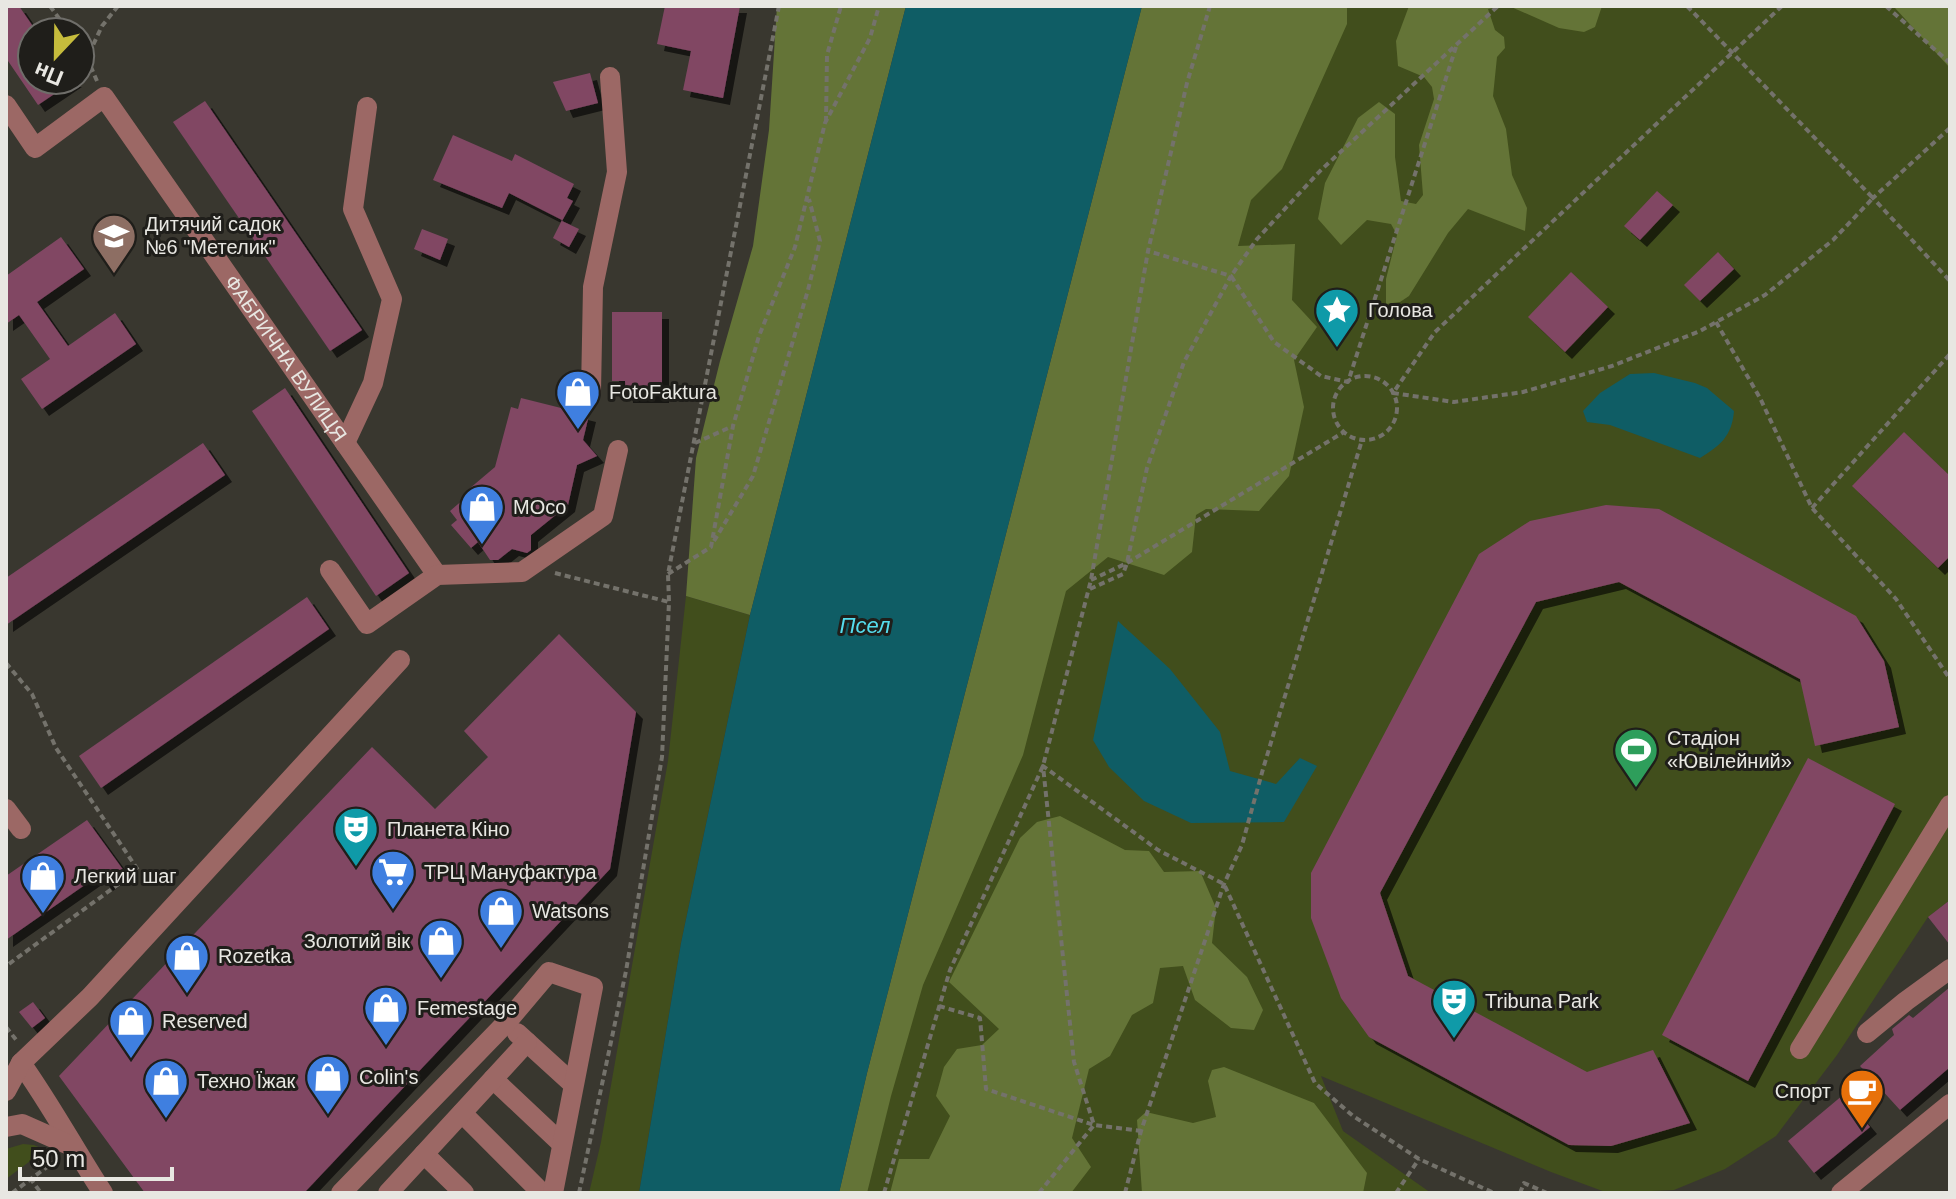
<svg xmlns="http://www.w3.org/2000/svg" width="1956" height="1199" font-family="Helvetica,sans-serif">
<defs>
<filter id="shadow"><feDropShadow dx="7" dy="7" stdDeviation="0" flood-color="#0009"/></filter>
</defs>
<rect width="100%" height="100%" fill="#39372f"/>
<g fill="#414e1c">
<polygon points="1142,6 1950,6 1950,900 1928,917 1837,1055 1776,1136 1725,1169 1674,1190 1608,1193 1551,1172 1321,1076 1343,1131 1431,1193 839,1193"/>
<polygon points="686,596 750,615 681,943 639,1193 589,1193 601,1142 668,761"/>
<polygon points="23,1144 34,1145 45,1150 6,1179 6,1149"/>
</g>
<g fill="#647437">
<polygon points="777,6 906,6 750,615 686,596 696,458 720,361 753,246 769,130"/>
<polygon points="1142,6 1347,6 1347,24 1282,169 1251,200 1238,246 1295,244 1292,300 1317,327 1294,360 1304,407 1289,476 1259,511 1206,509 1196,515 1192,552 1164,575 1108,557 1066,591 1023,755 923,985 891,1096 867,1193 839,1193 867,1073"/>
<polygon points="1409,6 1507,6 1488,9 1495,30 1504,37 1505,48 1497,57 1493,96 1506,129 1512,175 1527,208 1525,231 1468,209 1448,233 1409,296 1400,302 1386,304 1386,279 1397,235 1391,224 1367,220 1341,245 1318,219 1325,183 1358,118 1379,102 1395,114 1395,157 1401,201 1416,204 1423,195 1419,145 1434,99 1432,87 1424,77 1398,66 1396,41"/>
<polygon points="1509,6 1602,6 1595,27 1584,32 1559,28"/>
<polygon points="1895,6 1950,6 1950,68 1895,8"/>
<polygon points="1060,816 1125,850 1149,851 1164,872 1200,871 1216,908 1212,943 1247,977 1263,1010 1254,1030 1231,1028 1195,1000 1183,966 1160,968 1153,1003 1132,1015 1110,1056 1089,1069 1072,1138 1091,1167 1071,1193 890,1193 899,1159 929,1159 950,1116 936,1096 944,1067 957,1049 982,1045 999,1029 949,982 1020,838 1037,822"/>
<polygon points="1224,1067 1314,1103 1367,1173 1363,1193 1142,1193 1137,1120 1146,1112 1193,1123 1216,1117 1208,1081 1212,1070"/>
</g>
<g fill="#0f5d65">
<polygon points="906,6 1142,6 867,1073 839,1193 639,1193 681,943 750,615"/>
<path d="M 1654,373 L 1695,383 L 1707,388 L 1734,411 C 1732,436 1720,446 1700,458 L 1610,425 L 1587,422 L 1583,411 L 1600,393 L 1630,374 Z"/>
<polygon points="1118,621 1170,669 1220,732 1230,771 1276,784 1300,758 1317,766 1284,822 1191,823 1144,801 1109,767 1093,740"/>
</g>
<g fill="#814764" filter="url(#shadow)">
<polygon points="6,6 19,6 32,25 32,80 75,80 38,105 6,58"/>
<polygon points="665,6 740,6 723,98 683,90 691,51 657,44"/>
<polygon points="590,73 598,103 566,111 553,82"/>
<polygon points="205,101 362,330 330,351 173,122"/>
<polygon points="453,135 512,161 515,154 574,184 567,198 573,201 562,221 579,229 569,247 553,238 562,220 509,193 502,208 433,180"/>
<polygon points="1657,191 1673,205 1640,240 1624,226"/>
<polygon points="422,229 448,239 440,260 414,249"/>
<polygon points="61,237 84,269 37,302 68,346 115,313 136,344 42,409 21,379 50,359 19,315 6,324 6,276"/>
<polygon points="1718,252 1734,269 1700,301 1684,285"/>
<polygon points="1571,272 1608,307 1565,352 1528,317"/>
<polygon points="612,312 662,312 662,396 626,396 625,381 612,381"/>
<polygon points="285,388 409,573 376,596 252,411"/>
<polygon points="521,398 589,415 583,440 597,456 577,465 568,505 531,535 531,550 527,553 512,549 498,560 490,560 478,542 471,548 451,525 457,520 450,511 472,492 469,489 495,467 511,407 518,409"/>
<polygon points="1904,432 1950,476 1950,556 1938,568 1852,486"/>
<polygon points="203,443 225,475 6,625 6,578"/>
<polygon points="1606,505 1659,509 1856,616 1884,661 1899,727 1815,746 1800,679 1619,582 1536,602 1380,893 1408,976 1587,1072 1653,1050 1690,1123 1611,1146 1569,1145 1369,1037 1341,998 1311,918 1311,873 1479,554 1530,521"/>
<polygon points="307,597 329,629 101,788 79,756"/>
<polygon points="559,634 636,712 610,869 304,1193 145,1193 59,1076 372,747 435,809 488,757 464,731"/>
<polygon points="1808,758 1895,804 1748,1081 1662,1035"/>
<polygon points="87,820 124,871 106,884 99,875 6,940 6,876"/>
<polygon points="1950,900 1950,945 1928,917"/>
<polygon points="1950,987 1950,1067 1900,1110 1860,1066 1894,1035 1892,1029 1909,1015 1913,1018"/>
<polygon points="33,1002 45,1018 32,1028 19,1012"/>
<polygon points="1843,1095 1870,1127 1814,1173 1788,1141"/>
</g>
<g fill="none" stroke-linecap="round" stroke-linejoin="round">
<g stroke="#74726b" stroke-width="4" stroke-dasharray="6 4" stroke-linecap="butt">
<polyline points="50,6 69,32"/>
<polyline points="1687,6 1873,198 1833,240 1765,295 1700,331 1612,366 1523,392 1454,402 1393,393 1435,332 1782,6"/>
<polyline points="1886,6 1950,63"/>
<polyline points="1456,47 1348,382 1321,376 1274,342 1231,276 1257,239 1320,171 1498,6"/>
<polyline points="80,48 87,58"/>
<polyline points="97,81 87,58 102,26 118,6"/>
<polyline points="826,122 827,55 841,6"/>
<polyline points="1950,128 1873,198 1950,281"/>
<polyline points="1716,322 1760,398 1812,508 1896,599 1950,679"/>
<circle cx="1365" cy="408" r="32"/>
<polyline points="695,443 733,426"/>
<polyline points="1812,508 1950,354"/>
<polyline points="714,541 753,476 808,290 820,241 809,199"/>
<polyline points="555,573 669,602"/>
<polyline points="668,574 711,547 733,426 759,336 795,247 825,123 870,38 879,6"/>
<polyline points="1091,580 1127,563 1344,432"/>
<polyline points="1090,589 1123,574 1127,563 1147,468 1184,362 1231,276 1148,251"/>
<polyline points="6,663 32,694 56,748 138,870 6,966"/>
<polyline points="939,1006 980,1018 986,1089 1094,1125 1141,1131"/>
<polyline points="6,1027 17,1041"/>
<polyline points="30,1178 41,1193"/>
<polyline points="12,1193 55,1161"/>
<polyline points="579,1193 626,971 662,757 669,602 668,574 779,6"/>
<polyline points="884,1193 950,970 1043,766 1091,580 1148,251 1187,83 1210,6"/>
<polyline points="1039,1193 1094,1125 1074,1062 1043,766 1158,850 1224,884 1315,1083 1353,1116 1419,1159 1494,1193"/>
<polyline points="1125,1193 1141,1131 1224,884 1242,845 1263,769 1362,440"/>
<polyline points="1396,1193 1419,1159"/>
<polyline points="1520,1193 1524,1183 1547,1193"/>
</g>
<g stroke="#9c6865" stroke-width="20">
<path id="s1" d="M 6,105 L 35,148 L 104,97 L 437,575"/>
<polyline points="591,391 593,287 617,172 610,77"/>
<polyline points="345,443 373,383 392,299 353,209 367,107"/>
<polyline points="330,570 367,624 437,575 522,572 603,516 618,450"/>
<polyline points="6,809 21,829"/>
<polyline points="517,1033 573,1084"/>
<polyline points="1867,1033 1906,1001 1950,969"/>
<polyline points="1800,1049 1950,805"/>
<path d="M 21,1063 C 51,1105 75,1150 103,1193"/>
<polyline points="493,1079 562,1144"/>
<polyline points="6,1091 21,1063 90,997 400,660"/>
<polyline points="462,1113 542,1193"/>
<polyline points="6,1127 22,1124 74,1147"/>
<polyline points="424,1154 464,1193"/>
<polyline points="341,1193 506,1023 549,972 593,987 553,1193"/>
<polyline points="388,1193 527,1042"/>
<polyline points="1841,1193 1950,1104"/>
</g>
</g>
<defs>
<g id="school-pin" transform="scale(2.3)"><path d="M0 17L-7.5 6A9.5 9.5 0 1 1 7.5 6Z" fill="#8d6e63" stroke="#1f1e1a"/><path d="M0-5L7-2L0 1L-7-2ZM-4 1L0 2.5L4 1V4Q0 6-4 4Z" fill="#fff"/></g>
<g id="sight-pin" transform="scale(2.3)"><path d="M0 17L-7.5 6A9.5 9.5 0 1 1 7.5 6Z" fill="#0f9aa8" stroke="#1f1e1a"/><path d="M0-6L1.8-2.2L6-1.7L2.9 1.2L3.7 5.4L0 3.3L-3.7 5.4L-2.9 1.2L-6-1.7L-1.8-2.2Z" fill="#fff"/></g>
<g id="shop-pin" transform="scale(2.3)"><path d="M0 17L-7.5 6A9.5 9.5 0 1 1 7.5 6Z" fill="#3f7fe0" stroke="#1f1e1a"/><path d="M-5-2.5h2.3a2.7 3.5 0 0 1 5.4 0H5L5.5 6h-11ZM-1.5-2.5h3a1.5 2.3 0 0 0-3 0Z" fill="#fff"/></g>
<g id="stadium-pin" transform="scale(2.3)"><path d="M0 17L-7.5 6A9.5 9.5 0 1 1 7.5 6Z" fill="#2e9e5b" stroke="#1f1e1a"/><path d="M0-5a6.5 5 0 1 0 0 10a6.5 5 0 1 0 0-10ZM-3.5-1.8h7v3.6h-7Z" fill="#fff"/></g>
<g id="theatre-pin" transform="scale(2.3)"><path d="M0 17L-7.5 6A9.5 9.5 0 1 1 7.5 6Z" fill="#0f9aa8" stroke="#1f1e1a"/><path d="M-5-5.5Q0-4 5-5.5V0Q5 5 0 6Q-5 5-5 0ZM-3.3-2.5H-1v1.5H-3.3ZM1-2.5H3.3v1.5H1ZM-2.8 1Q0 5.5 2.8 1Z" fill="#fff"/></g>
<g id="supermarket-pin" transform="scale(2.3)"><path d="M0 17L-7.5 6A9.5 9.5 0 1 1 7.5 6Z" fill="#3f7fe0" stroke="#1f1e1a"/><path d="M-6-5.5h2.5l.6 2H6L4.5 2H-2.5L-4.4-4H-6ZM-1.5 3.2a1.3 1.3 0 1 0 .1 0ZM3 3.2a1.3 1.3 0 1 0 .1 0Z" fill="#fff"/></g>
<g id="cafe-pin" transform="scale(2.3)"><path d="M0 17L-7.5 6A9.5 9.5 0 1 1 7.5 6Z" fill="#e8710a" stroke="#1f1e1a"/><path d="M-5.5-4.5H6V0H3Q3 3.5 0 3.5H-2.5Q-5.5 3.5-5.5 0ZM3-3.2v2h1.7v-2ZM-6 4.5H4V6H-6Z" fill="#fff"/></g>
</defs>
<g fill-rule="evenodd">
<use href="#school-pin" x="114" y="236"/>
<use href="#sight-pin" x="1337" y="310"/>
<use href="#shop-pin" x="578" y="392"/>
<use href="#shop-pin" x="482" y="507"/>
<use href="#stadium-pin" x="1636" y="750"/>
<use href="#theatre-pin" x="356" y="829"/>
<use href="#supermarket-pin" x="393" y="872"/>
<use href="#shop-pin" x="43" y="876"/>
<use href="#shop-pin" x="501" y="911"/>
<use href="#shop-pin" x="441" y="941"/>
<use href="#shop-pin" x="187" y="956"/>
<use href="#theatre-pin" x="1454" y="1001"/>
<use href="#shop-pin" x="386" y="1008"/>
<use href="#shop-pin" x="131" y="1021"/>
<use href="#shop-pin" x="328" y="1077"/>
<use href="#shop-pin" x="166" y="1081"/>
<use href="#cafe-pin" x="1862" y="1091"/>
</g>
<g text-anchor="middle" stroke-width="6" stroke-linejoin="round" paint-order="stroke">
<g font-size="20" fill="#e8e7e2" stroke="#1f1e1a" text-anchor="start">
<text x="145" y="231">Дитячий садок<tspan x="145" dy="23">№6 "Метелик"</tspan></text>
<text x="1368" y="317">Голова</text>
<text x="609" y="399">FotoFaktura</text>
<text x="513" y="514">MOco</text>
<text x="1667" y="745">Стадіон<tspan x="1667" dy="23">«Ювілейний»</tspan></text>
<text x="387" y="836">Планета Кіно</text>
<text x="424" y="879">ТРЦ Мануфактура</text>
<text x="74" y="883">Легкий шаг</text>
<text x="532" y="918">Watsons</text>
<text x="410" y="948" text-anchor="end">Золотий вік</text>
<text x="218" y="963">Rozetka</text>
<text x="1485" y="1008">Tribuna Park</text>
<text x="417" y="1015">Femestage</text>
<text x="162" y="1028">Reserved</text>
<text x="359" y="1084">Colin's</text>
<text x="197" y="1088">Техно Їжак</text>
<text x="1831" y="1098" text-anchor="end">Спорт</text>
</g>
<g font-size="20" fill="#e8e7e2" stroke="#1f1e1a">
<text dy="7" stroke="none"><textPath href="#s1" startOffset="456">ФАБРИЧНА ВУЛИЦЯ</textPath></text>
</g>
<g font-size="22" font-style="italic" fill="#55dced" stroke="#1f1e1a">
<text x="865" y="633">Псел</text>
</g>
</g>
<rect width="1956" height="1199" fill="none" stroke="#e8e7e2" stroke-width="16"/>
<g transform="translate(56 56) rotate(202)"><circle r="38" fill="#1f1e1a" stroke="#6f6e6a" stroke-width="2"/>
<path d="M0-6L14 30L0 20L-14 30Z" fill="#c6bc3c"/>
<text y="-12" font-size="22" font-weight="bold" text-anchor="middle" fill="#e8e7e2">Пн</text>
</g>
<path d="M20 1167v12h152v-12" fill="none" stroke="#e8e7e2" stroke-width="4"/>
<text x="32" y="1167" font-size="24" fill="#e8e7e2" stroke="#1f1e1a" stroke-width="6" paint-order="stroke">50 m</text>
</svg>
